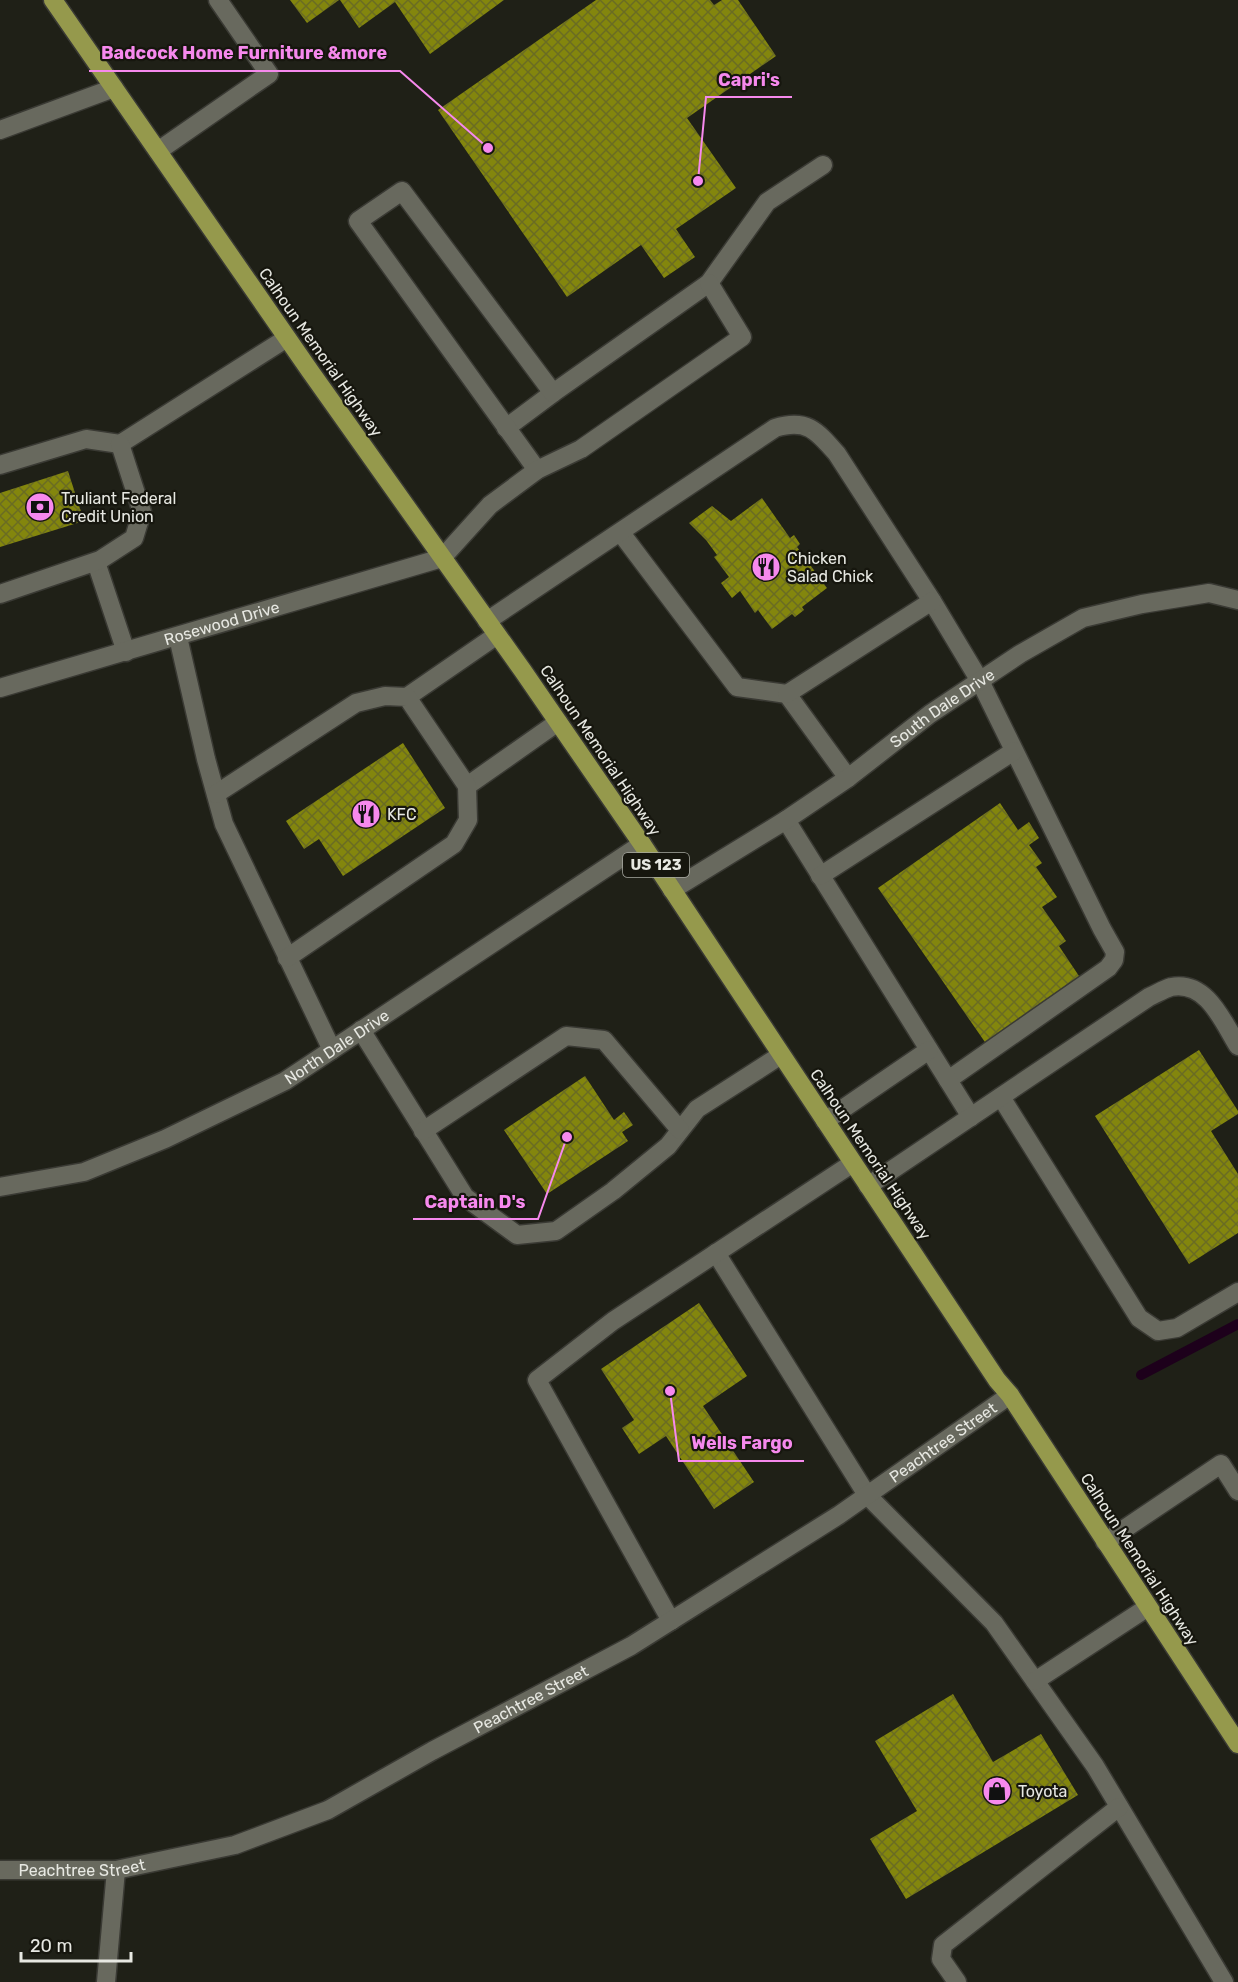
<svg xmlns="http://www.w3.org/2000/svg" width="1238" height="1982" font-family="Rubik,sans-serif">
<defs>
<pattern id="building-cross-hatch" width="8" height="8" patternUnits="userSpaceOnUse" patternTransform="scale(1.5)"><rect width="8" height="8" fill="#83860d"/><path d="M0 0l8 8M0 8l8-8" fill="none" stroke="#6a6c23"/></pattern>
</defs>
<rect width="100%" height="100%" fill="#1f2017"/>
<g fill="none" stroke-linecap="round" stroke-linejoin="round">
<polyline stroke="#1d001b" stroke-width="10" points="1141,1375 1238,1324"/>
</g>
<g fill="url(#building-cross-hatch)">
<polygon points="290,0 339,0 307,23"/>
<polygon points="340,0 504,0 430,54 395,2 359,28"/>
<polygon points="596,0 710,0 714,5 722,0 738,0 776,56 687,118 736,188 676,229 695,257 664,278 641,245 567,297 438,110"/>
<polygon points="68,471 84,521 0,547 0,493"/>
<polygon points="762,498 790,538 794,535 800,544 797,547 827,588 802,607 804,610 795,617 792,614 772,629 758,610 755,613 740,591 732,598 721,583 729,577 714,557 717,555 706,540 689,523 712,506 731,521"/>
<polygon points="403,743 445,808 343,876 319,839 304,849 286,821"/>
<polygon points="1000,803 1018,830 1029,822 1039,838 1029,845 1042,863 1036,867 1057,897 1042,907 1066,941 1059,946 1081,979 987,1045 878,888"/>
<polygon points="1199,1050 1238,1111 1238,1114 1211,1131 1238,1174 1238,1233 1189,1264 1095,1116"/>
<polygon points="585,1076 614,1120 624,1112 633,1125 622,1132 628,1141 547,1194 504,1130"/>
<polygon points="699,1303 747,1376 703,1406 754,1482 714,1509 666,1436 639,1454 622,1428 634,1420 601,1369"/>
<polygon points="953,1694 993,1762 1041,1734 1078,1795 906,1899 870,1839 917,1811 875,1741"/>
</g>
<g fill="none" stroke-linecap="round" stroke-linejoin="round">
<g stroke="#3a3a34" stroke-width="21">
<g id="minor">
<polyline points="0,130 114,88"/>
<polyline points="158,151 269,74 218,0"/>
<polyline points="506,428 553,393"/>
<polyline points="0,465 86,439 120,444 287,338"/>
<polyline points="537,470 358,221 402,191 553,393 709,283 767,202 823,165"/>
<polyline points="621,533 737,687 787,694 848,778"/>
<polyline points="96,562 126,652"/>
<polyline points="0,594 100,560 134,538 142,512 120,444"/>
<path d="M 487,621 L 775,428 C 807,418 817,431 837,454 L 932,601 L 980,681 L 1102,929 L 1115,952 L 1114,960 L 1108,968 L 948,1080"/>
<polyline points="178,637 206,759 224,824 332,1050"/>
<path id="s1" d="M 0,688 L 442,558 L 490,505 L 537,470 L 581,449 L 742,337 L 709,283"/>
<polyline points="787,694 932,601"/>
<polyline points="407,697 497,635"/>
<polyline points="467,786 558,722"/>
<polyline points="216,794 356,703 385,696 407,697 467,786 468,820 454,844 287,958"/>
<polyline points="786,820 971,1117"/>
<polyline points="820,876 1014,751"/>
<path id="s2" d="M 672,890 L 786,820 L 848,778 L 930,714 L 1020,654 L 1083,618 L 1142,604 L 1209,593 L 1238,600"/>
<polyline points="361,1030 465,1197 517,1235 556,1231 613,1191 668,1146 697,1109 781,1055"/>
<polyline points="1001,1097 1139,1318 1158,1331 1177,1328 1238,1292"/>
<polyline points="825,1121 929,1050"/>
<polyline points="423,1131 566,1036 604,1040 680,1130"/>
<path d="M 868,1186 L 1149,997 C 1156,994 1164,989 1171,987 C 1207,980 1223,1022 1238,1046"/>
<path id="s3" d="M 0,1187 L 84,1172 L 165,1139 L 285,1081 L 642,844"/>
<polyline points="716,1253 867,1495 994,1623 1095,1766 1224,1982"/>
<polyline points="1105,1542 1221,1464 1238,1491"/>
<polyline points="671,1621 537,1380 613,1321 853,1163"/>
<polyline points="1035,1681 1148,1607"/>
<path id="s4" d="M 0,1870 L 116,1870 L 235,1845 L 328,1810 L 432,1751 L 631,1646 L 839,1515 L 1010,1395"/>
<polyline points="106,1982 116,1870"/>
<polyline points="957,1982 941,1959 943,1945 1119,1807"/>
</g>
</g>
<g stroke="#3a3a34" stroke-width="21">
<polyline id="highway" points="53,0 310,371 523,671 642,844 997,1380 1010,1395 1238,1744"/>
</g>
<use href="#minor" stroke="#68695e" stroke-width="18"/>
<use href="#highway" stroke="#95994c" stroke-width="18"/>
</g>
<defs>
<g id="bank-disc" transform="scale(1.5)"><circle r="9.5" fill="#f689ed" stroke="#16160e"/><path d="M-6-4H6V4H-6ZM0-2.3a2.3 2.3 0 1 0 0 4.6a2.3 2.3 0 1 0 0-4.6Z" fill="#111"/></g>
<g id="restaurant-disc" transform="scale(1.5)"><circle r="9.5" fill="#f689ed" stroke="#16160e"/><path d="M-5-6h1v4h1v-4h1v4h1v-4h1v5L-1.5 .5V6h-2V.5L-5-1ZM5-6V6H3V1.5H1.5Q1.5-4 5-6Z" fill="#111"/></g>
<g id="shop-disc" transform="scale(1.5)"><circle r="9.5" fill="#f689ed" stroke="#16160e"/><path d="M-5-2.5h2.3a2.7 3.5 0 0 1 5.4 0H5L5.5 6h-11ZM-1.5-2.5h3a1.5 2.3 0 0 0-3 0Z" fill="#111"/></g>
</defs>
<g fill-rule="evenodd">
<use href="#bank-disc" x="40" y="507"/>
<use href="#restaurant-disc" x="766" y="567"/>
<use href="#restaurant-disc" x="366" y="814"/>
<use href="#shop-disc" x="997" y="1791"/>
</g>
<g text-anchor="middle" stroke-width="4.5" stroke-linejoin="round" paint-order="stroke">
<rect fill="#16160e" stroke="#a8a9a2" stroke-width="1.5" x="623" y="853" width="66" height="24" rx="4.5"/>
<g font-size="15" font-weight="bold" fill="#e7e8e2">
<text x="656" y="870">US 123</text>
</g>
<g font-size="16" fill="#e7e8e2" stroke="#16160e">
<text transform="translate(321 352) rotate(55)" y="6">Calhoun Memorial Highway</text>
<text dy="6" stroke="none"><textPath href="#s1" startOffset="231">Rosewood Drive</textPath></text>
<text dy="6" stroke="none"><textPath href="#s2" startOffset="326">South Dale Drive</textPath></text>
<text transform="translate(601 750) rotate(56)" y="6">Calhoun Memorial Highway</text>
<text dy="6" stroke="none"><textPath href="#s3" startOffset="368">North Dale Drive</textPath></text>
<text transform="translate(871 1154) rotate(56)" y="6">Calhoun Memorial Highway</text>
<text dy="6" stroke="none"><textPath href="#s4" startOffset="1054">Peachtree Street</textPath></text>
<text transform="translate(1140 1559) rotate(57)" y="6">Calhoun Memorial Highway</text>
<text dy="6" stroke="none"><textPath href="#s4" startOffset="568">Peachtree Street</textPath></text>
<text dy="6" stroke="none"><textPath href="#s4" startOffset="82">Peachtree Street</textPath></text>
</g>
<g font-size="16" fill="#e7e8e2" stroke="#16160e" text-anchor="start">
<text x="61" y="504">Truliant Federal<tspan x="61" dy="18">Credit Union</tspan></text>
<text x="787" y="564">Chicken<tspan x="787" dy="18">Salad Chick</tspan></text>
<text x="387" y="820">KFC</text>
<text x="1018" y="1797">Toyota</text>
</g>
</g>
<path fill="none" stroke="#f689ed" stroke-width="2" d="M488 148L400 71H89M698 181L706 97H792M567 1137L538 1219H413M670 1391L679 1461H804"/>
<g fill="#f689ed" stroke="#16160e" stroke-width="2">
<circle cx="488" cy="148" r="6"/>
<circle cx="698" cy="181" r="6"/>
<circle cx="567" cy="1137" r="6"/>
<circle cx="670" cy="1391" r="6"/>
</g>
<g font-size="18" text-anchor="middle" font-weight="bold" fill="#f689ed" stroke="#16160e" stroke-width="4.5" stroke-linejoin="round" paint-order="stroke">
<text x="244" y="59">Badcock Home Furniture &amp;more</text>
<text x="749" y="86">Capri's</text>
<text x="475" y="1208">Captain D's</text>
<text x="742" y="1449">Wells Fargo</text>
</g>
<path d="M21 1952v9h110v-9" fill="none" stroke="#e7e8e2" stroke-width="3"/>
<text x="30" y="1952" font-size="18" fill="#e7e8e2" stroke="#16160e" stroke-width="4.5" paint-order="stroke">20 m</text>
</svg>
